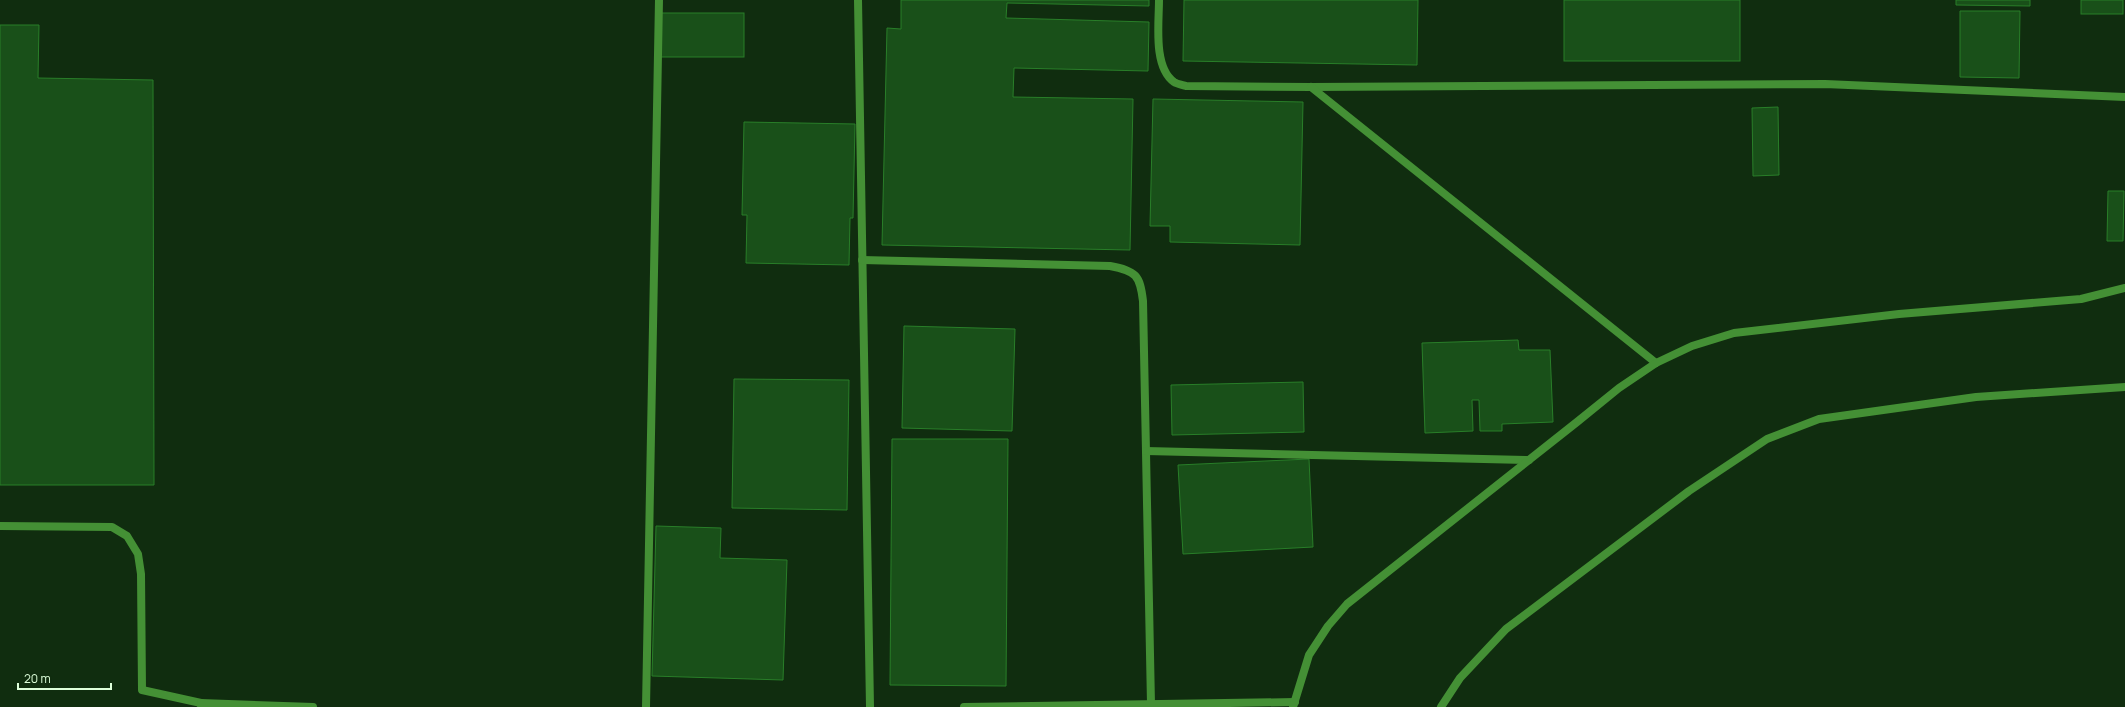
<svg xmlns="http://www.w3.org/2000/svg" width="2125" height="707" font-family="Manrope,sans-serif">
<rect width="100%" height="100%" fill="#102d0f"/>
<g fill="#195019" stroke="#297e29">
<polygon points="901,0 1149,0 1149,6 1007,3 1006,18 1149,22 1148,71 1014,68 1013,97 1133,99 1130,250 882,245 887,28 901,29"/>
<polygon points="1184,0 1418,0 1417,65 1183,61"/>
<rect x="1564" y="0" width="176" height="61"/>
<polygon points="1956,0 2030,0 2030,6 1956,5"/>
<rect x="2081" y="0" width="42" height="14"/>
<polygon points="1960,11 2020,11 2019,78 1960,77"/>
<rect x="660" y="13" width="84" height="44"/>
<polygon points="0,25 39,25 38,78 153,80 154,485 0,485"/>
<polygon points="1153,99 1303,102 1300,245 1170,242 1170,226 1150,226"/>
<polygon points="1778,107 1779,175 1753,176 1752,108"/>
<polygon points="744,122 855,124 853,218 850,218 849,265 746,263 747,215 742,215"/>
<polygon points="2108,191 2124,191 2123,241 2107,241"/>
<polygon points="904,326 1015,329 1012,431 902,428"/>
<polygon points="1518,340 1519,350 1550,350 1553,422 1502,424 1502,431 1480,431 1479,400 1472,400 1473,431 1425,433 1422,343"/>
<polygon points="734,379 849,380 847,510 732,508"/>
<polygon points="1303,382 1304,432 1172,435 1171,385"/>
<polygon points="892,439 1008,439 1006,686 890,685"/>
<polygon points="1309,459 1313,547 1183,554 1178,465"/>
<polygon points="656,526 721,528 720,558 787,560 783,680 652,676"/>
</g>
<g fill="none" stroke-linecap="round" stroke-linejoin="round">
<polyline stroke="#449035" stroke-width="8" points="1441,707 1460,678 1506,629 1689,491 1767,439 1819,419 1976,397 2125,387"/>
<g stroke="#449035" stroke-width="8">
<polyline points="858,0 870,707"/>
<path d="M 1159,0 C 1159,23 1153,67 1174,82 C 1177,84 1183,85 1186,86 L 1311,87 L 1825,84 L 2125,97"/>
<polyline points="1311,87 1656,363"/>
<path d="M 862,260 L 1110,266 C 1136,271 1140,275 1143,301 L 1151,704"/>
<polyline points="1146,451 1529,460"/>
<polyline points="0,526 112,527 127,536 138,554 141,574 142,690 201,703 201,707"/>
<polyline points="201,703 313,707"/>
<polyline points="646,707 659,0"/>
<polyline points="964,707 1295,702"/>
</g>
<polyline stroke="#449035" stroke-width="8" points="1293,707 1309,655 1328,626 1347,604 1577,422 1619,388 1656,363 1692,346 1734,333 1899,314 2081,299 2125,288"/>
</g>
<path d="M18 683v6h93v-6" fill="none" stroke="#deffdb" stroke-width="2"/>
<text x="24" y="683" font-size="12" fill="#deffdb" stroke="#102d0f" stroke-width="3" paint-order="stroke">20 m</text>
</svg>
